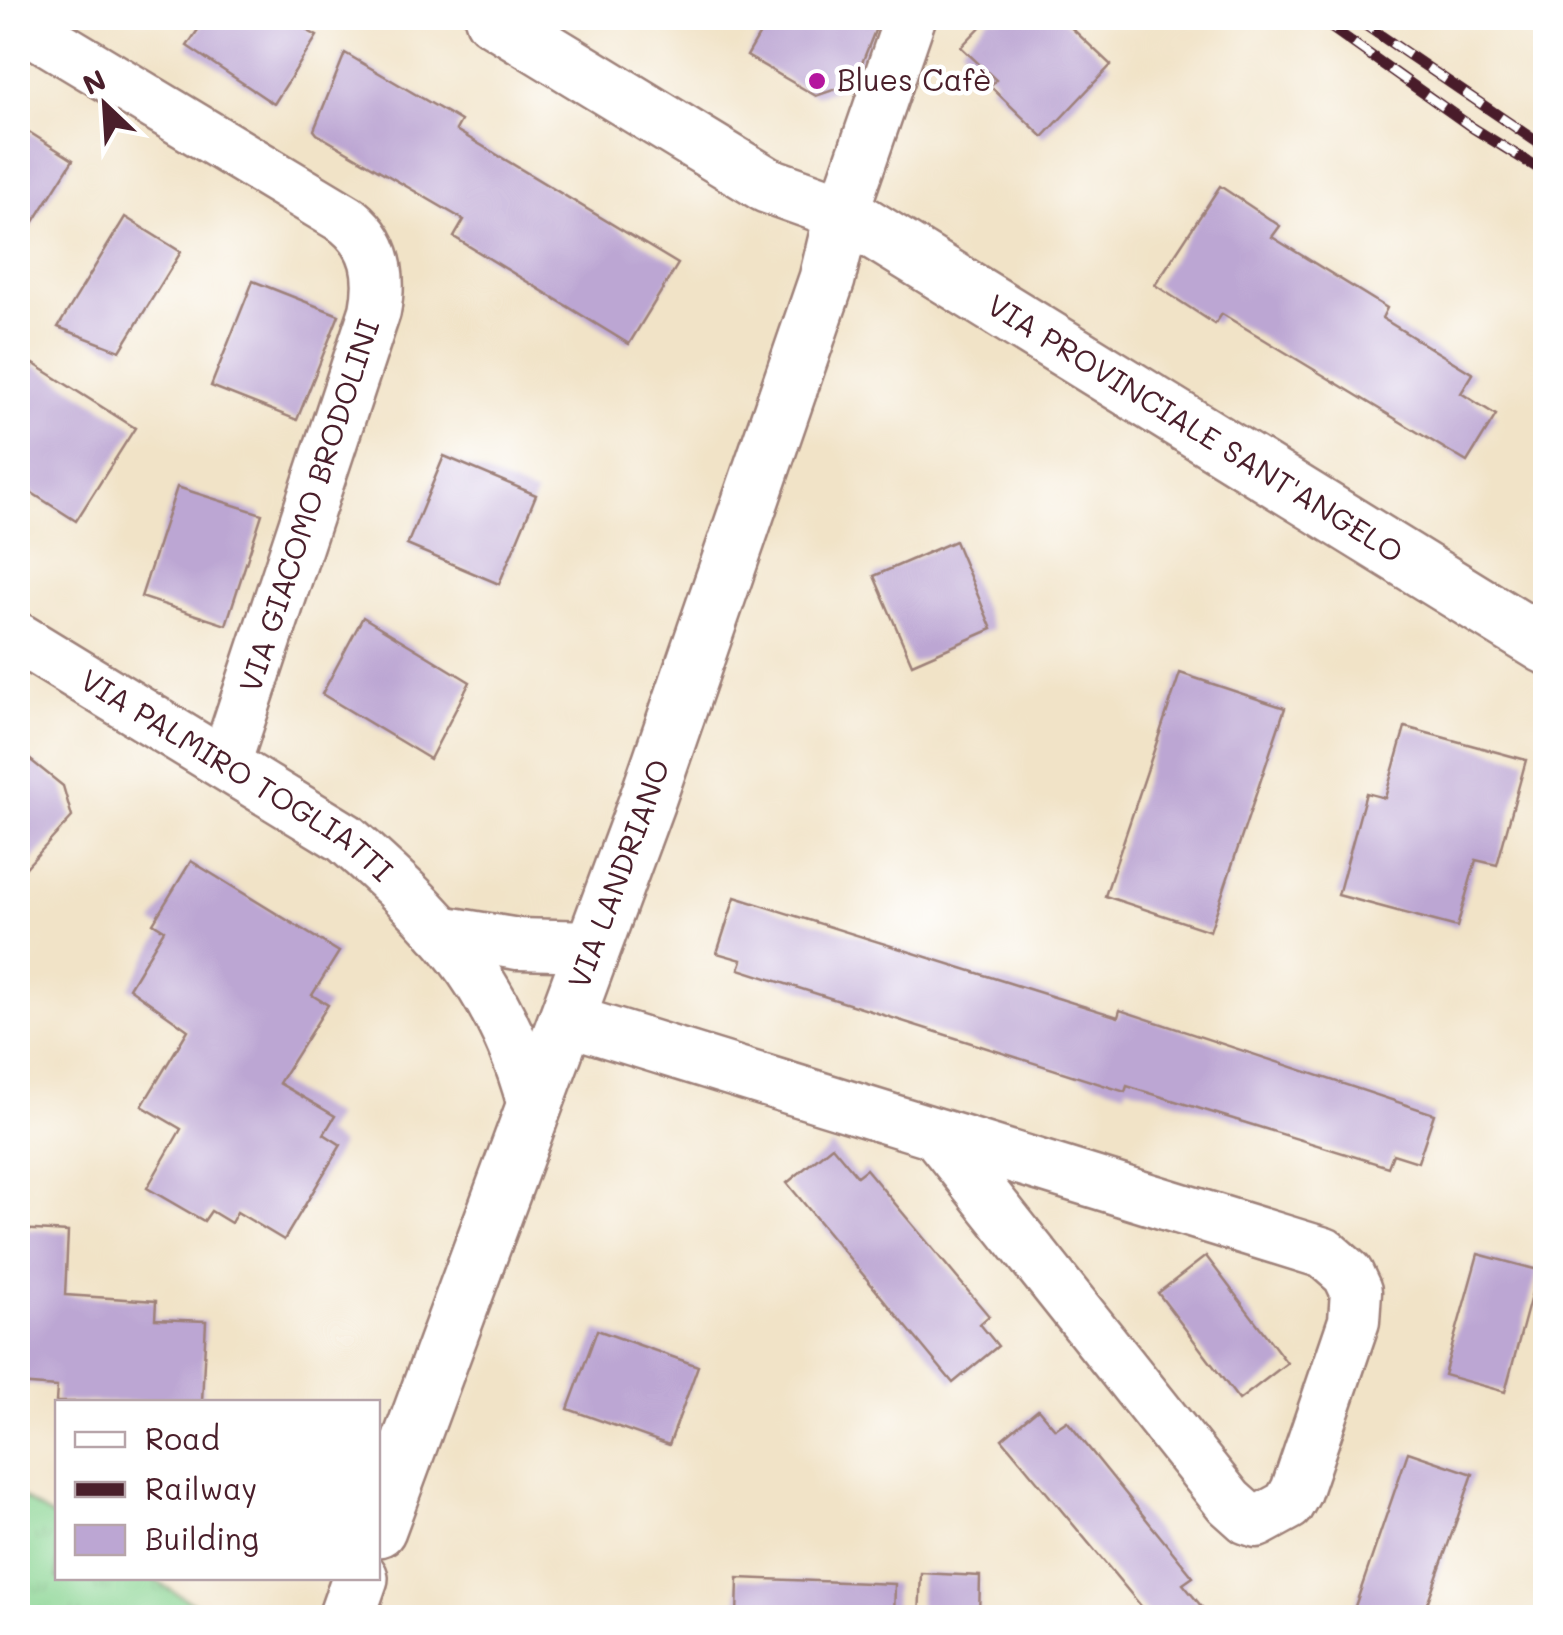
<svg xmlns="http://www.w3.org/2000/svg" width="1563" height="1635" font-family="Mali,sans-serif">
<defs>
<pattern id="grass-tufts" width="24" height="20" patternUnits="userSpaceOnUse" patternTransform="scale(2.5)"><rect width="24" height="20" fill="#88d491"/><path d="M3 7l-1-3M5 7V3M7 7l1-3M15 17l-1-3M17 17v-4M19 17l1-3" fill="none" stroke="#77b67d"/></pattern>
</defs>
<rect width="100%" height="100%" fill="#fff"/>
<filter id="ink" filterUnits="userSpaceOnUse"><feTurbulence type="fractalNoise" baseFrequency=".01" numOctaves="2"/><feDisplacementMap in="SourceGraphic" scale="20" xChannelSelector="R" yChannelSelector="G"/><feConvolveMatrix kernelMatrix="1 2 1 2 8 2 1 2 1" color-interpolation-filters="sRGB"/></filter>
<filter id="wash" filterUnits="userSpaceOnUse"><feTurbulence type="fractalNoise" baseFrequency=".0048" numOctaves="4" result="noise"/><feDisplacementMap in="SourceGraphic" scale="40" xChannelSelector="R" yChannelSelector="G"/><feGaussianBlur stdDeviation="2.25" result="paint"/><feColorMatrix in="noise" values="0 0 0 0 0 0 0 0 0 0 0 0 0 0 0 0 0 1.4 0 .05"/><feComposite in="paint" operator="in"/></filter>
<g filter="url(#wash)">
<rect width="100%" height="100%" fill="#f1e3c7"/>
<polygon fill="url(#grass-tufts)" stroke="#697a5e" stroke-width="2.5" points="18,1495 57,1520 58,1578 151,1578 216,1617 18,1617"/>
<g id="blocks">
<g fill="#bca6d3">
<polygon points="206,18 316,18 308,31 317,36 274,104 187,46"/>
<polygon points="769,18 880,18 854,83 816,96 747,56"/>
<polygon points="989,18 1061,18 1111,65 1043,137 990,86 996,80 961,47"/>
<polygon points="345,53 461,121 456,130 678,264 629,344 454,237 464,220 317,134 314,130"/>
<polygon points="18,125 73,160 18,247"/>
<polygon points="1220,186 1280,226 1272,237 1387,308 1382,318 1473,374 1461,393 1496,415 1467,462 1222,314 1215,324 1155,285"/>
<polygon points="125,217 181,252 120,351 58,327"/>
<polygon points="253,281 339,315 297,420 211,386"/>
<polygon points="34,364 135,428 76,521 18,484 18,390"/>
<polygon points="444,456 536,495 499,584 407,545"/>
<polygon points="177,487 262,514 226,625 141,597"/>
<polygon points="955,541 992,629 912,664 874,576"/>
<polygon points="363,617 470,682 430,759 322,694"/>
<polygon points="1180,673 1285,708 1210,931 1105,896"/>
<polygon points="1405,727 1526,760 1497,865 1476,860 1457,927 1338,895 1366,793 1385,798"/>
<polygon points="18,750 63,786 72,817 18,876"/>
<polygon points="191,861 339,952 312,995 328,1005 279,1083 335,1116 324,1134 341,1145 284,1240 237,1212 231,1223 211,1211 204,1221 147,1188 181,1129 142,1106 188,1030 129,988 164,930 153,923"/>
<polygon points="735,897 1118,1017 1120,1010 1434,1114 1418,1162 1393,1154 1388,1167 1127,1086 1125,1092 739,969 742,960 717,953"/>
<polygon points="832,1146 857,1176 866,1169 989,1316 980,1324 998,1346 953,1383 787,1183"/>
<polygon points="18,1229 68,1232 65,1295 156,1301 155,1319 206,1321 202,1402 56,1402 57,1387 18,1384"/>
<polygon points="1478,1254 1538,1270 1505,1392 1444,1375"/>
<polygon points="1206,1256 1287,1363 1239,1400 1158,1293"/>
<polygon points="597,1330 698,1366 669,1445 568,1409"/>
<polygon points="1038,1409 1055,1429 1067,1421 1193,1577 1183,1584 1211,1618 1151,1618 1002,1439"/>
<polygon points="1408,1452 1473,1474 1422,1618 1351,1618"/>
<polygon points="921,1573 980,1576 979,1618 919,1618"/>
<polygon points="738,1578 895,1584 894,1618 737,1618"/>
</g>
</g>
</g>
<g filter="url(#ink)">
<use href="#blocks" fill-opacity="0" stroke="#9e8179" stroke-width="2.5"/>
<g fill="none" stroke-linecap="round" stroke-linejoin="round">
<g stroke="#9e8179" stroke-width="55">
<g id="minor">
<path d="M 18,22 L 347,220 C 377,244 382,275 375,311 L 225,764"/>
<polyline points="843,212 910,18"/>
<path id="s1" d="M 18,638 L 345,838 C 436,918 500,982 532,1102"/>
<polyline points="440,931 518,944 592,946"/>
<polyline points="565,1019 1324,1253 1348,1274 1356,1291 1354,1321 1296,1491 1288,1505 1257,1522 1248,1519 1229,1502 937,1135"/>
</g>
</g>
<g stroke="#9e8179" stroke-width="60">
<g id="tertiary">
<path id="s2" d="M 493,18 L 767,185 L 843,212 L 1546,646"/>
<path id="s3" d="M 378,1529 L 647,801 L 827,279 L 843,212"/>
<polyline points="346,1618 360,1578"/>
</g>
</g>
<use href="#minor" stroke="#fff" stroke-width="50"/>
<use href="#tertiary" stroke="#fff" stroke-width="55"/>
<g stroke="#4a1f2b" stroke-width="11">
<g id="rail">
<polyline points="1318,18 1473,128 1546,173"/>
<polyline points="1355,18 1546,148"/>
</g>
</g>
<use href="#rail" stroke="#fff" stroke-width="8" stroke-dasharray="22" stroke-linecap="butt"/>
</g>
</g>
<circle fill="#b5179e" stroke="#fff" stroke-width="4" cx="817" cy="81" r="10"/>
<g text-anchor="middle" stroke-width="9" stroke-linejoin="round" paint-order="stroke">
<g font-size="30" fill="#4a1f2b" stroke="#fff" text-anchor="start">
<text x="837" y="91">Blues Cafè</text>
</g>
<g font-size="30" fill="#4a1f2b" stroke="#fff">
<text dy="10" stroke="none"><textPath href="#s2" startOffset="815">VIA PROVINCIALE SANT'ANGELO</textPath></text>
<text transform="translate(310 506) rotate(-72)" y="10">VIA GIACOMO BRODOLINI</text>
<text dy="10" stroke="none"><textPath href="#s1" startOffset="258">VIA PALMIRO TOGLIATTI</textPath></text>
<text dy="10" stroke="none"><textPath href="#s3" startOffset="698">VIA LANDRIANO</textPath></text>
</g>
</g>
<rect width="1563" height="1635" fill="none" stroke="#fff" stroke-width="60"/>
<rect x="55" y="1400" width="325" height="180" fill="#ffffff" stroke="#b7a5aa" stroke-width="2.5"/>
<rect x="75" y="1432" width="50" height="15" fill="#ffffff" stroke="#b7a5aa" stroke-width="2.5"/>
<text x="145" y="1450" font-size="30" fill="#4a1f2b">Road</text>
<rect x="75" y="1482" width="50" height="15" fill="#4a1f2b" stroke="#b7a5aa" stroke-width="2.5"/>
<text x="145" y="1500" font-size="30" fill="#4a1f2b">Railway</text>
<rect x="75" y="1525" width="50" height="30" fill="#bca6d3" stroke="#b7a5aa" stroke-width="2.5"/>
<text x="145" y="1550" font-size="30" fill="#4a1f2b">Building</text>
<g transform="translate(105 105) rotate(335)" stroke="#ffffff" stroke-width="8" paint-order="stroke">
<path d="M0-8L18 38L0 25L-18 38Z" fill="#4a1f2b"/>
<text y="-15" font-size="28" font-weight="bold" text-anchor="middle" fill="#4a1f2b">N</text>
</g>
</svg>
